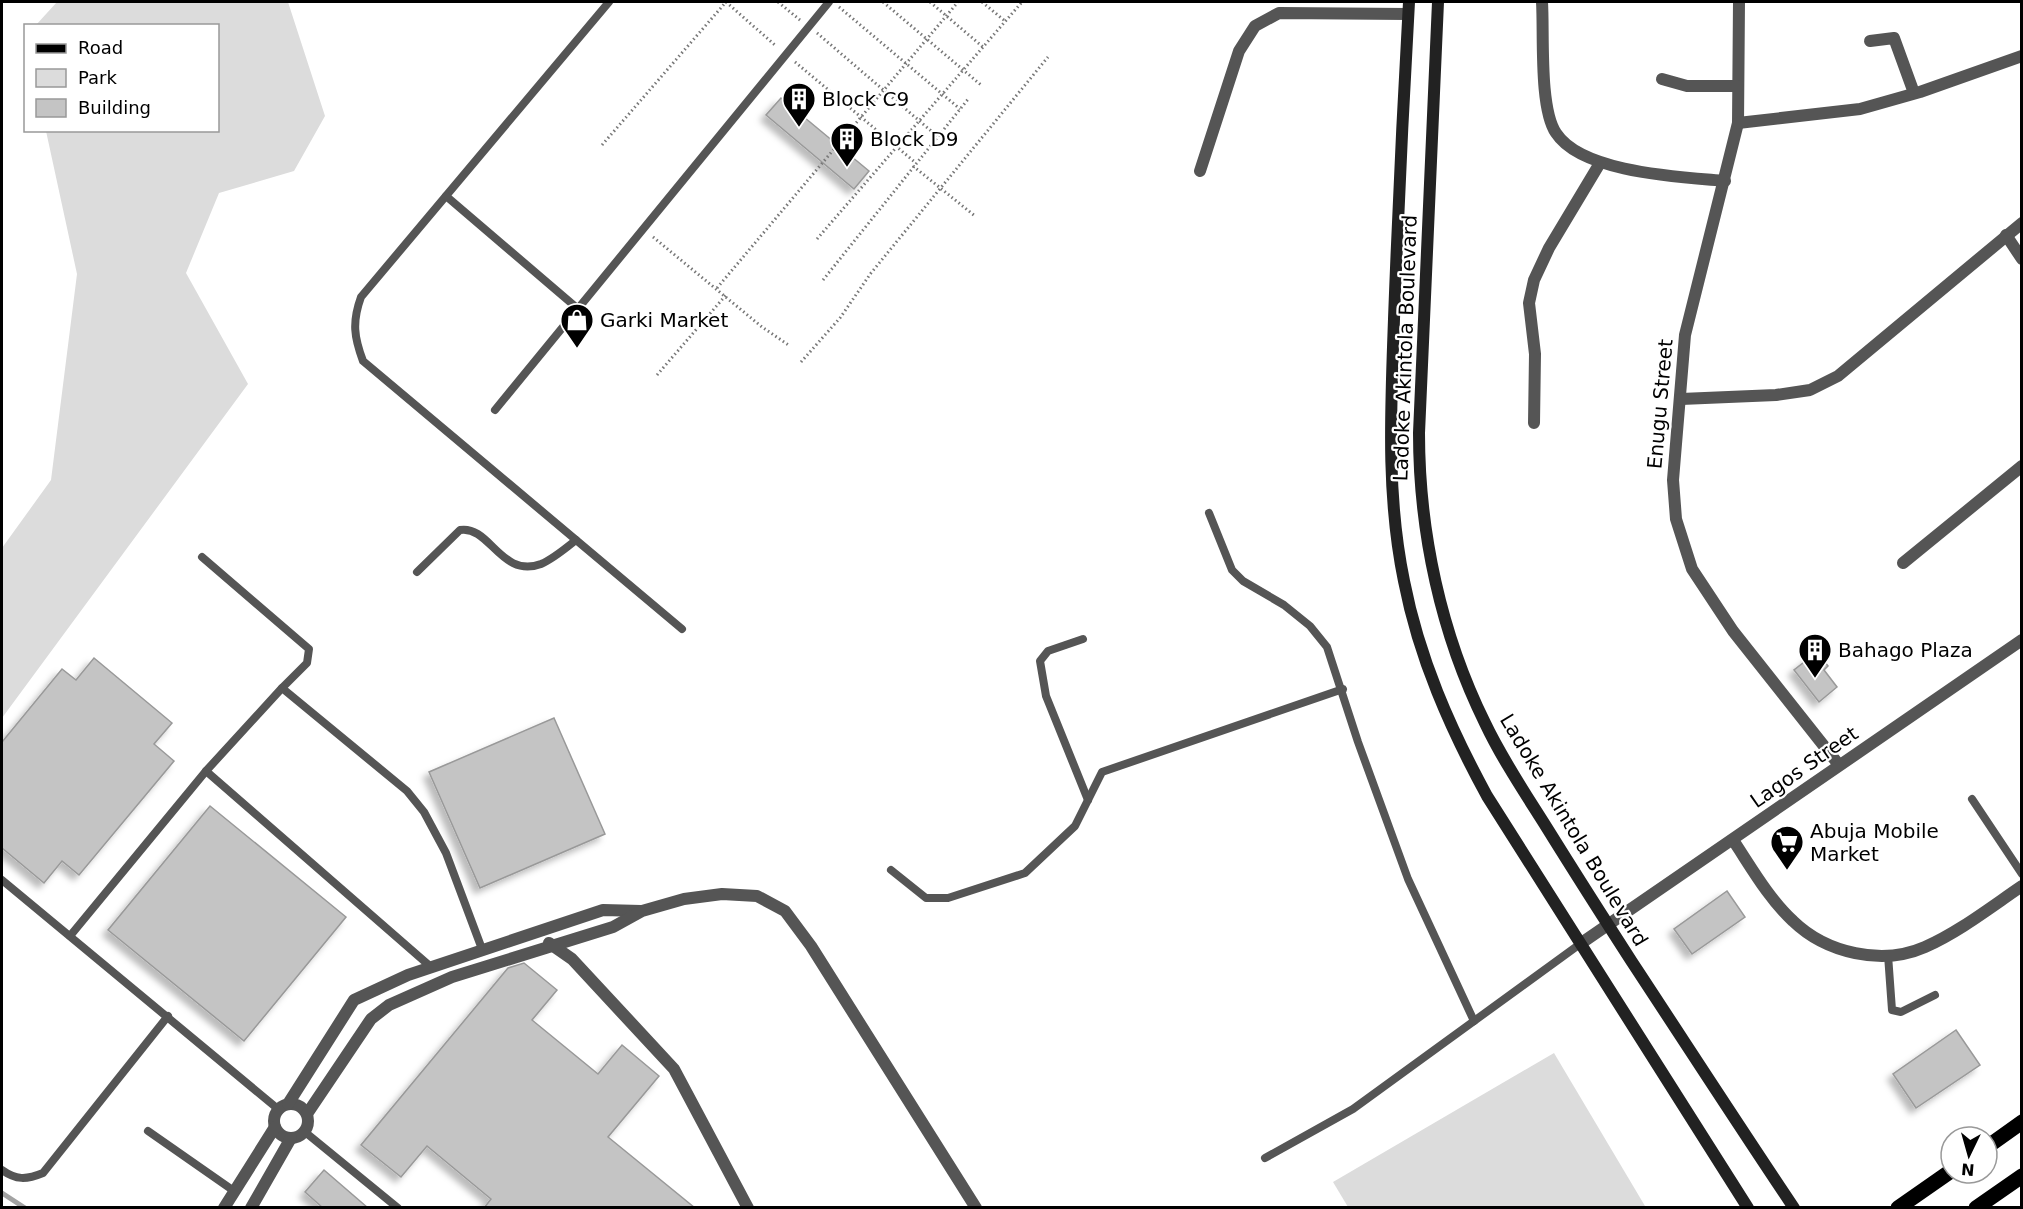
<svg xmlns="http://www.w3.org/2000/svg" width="2023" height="1209" font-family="'DejaVu Sans',sans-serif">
<defs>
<filter id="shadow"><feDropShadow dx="-5.5" dy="5.5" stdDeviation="3" flood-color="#0004"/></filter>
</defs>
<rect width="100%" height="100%" fill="#fff"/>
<g fill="#dcdcdc">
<polygon points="57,2 288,2 325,116 294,171 219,193 186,273 248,384 2,718 2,548 51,480 77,274 46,131 218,130 218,26 36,25"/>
<polygon points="1554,1053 1645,1206 1348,1207 1333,1182"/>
</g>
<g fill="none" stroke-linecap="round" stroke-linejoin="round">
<polyline stroke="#a3a3a3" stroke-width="5" points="2,1193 25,1208"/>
</g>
<g fill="#c4c4c4" stroke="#999" stroke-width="1.5" filter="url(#shadow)">
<polygon points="781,98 869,171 854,189 766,115"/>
<polygon points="1817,652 1828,666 1824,670 1837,687 1819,702 1794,670"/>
<polygon points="94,658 172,723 154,744 174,761 79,875 62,861 44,883 2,848 2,742 62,669 76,680"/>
<polygon points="554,718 605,834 480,888 429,772"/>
<polygon points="210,806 346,917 244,1041 108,930"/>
<polygon points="1727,891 1745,917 1692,954 1674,929"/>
<polygon points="524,963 557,990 532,1020 598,1074 622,1045 659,1076 608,1137 695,1208 484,1208 491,1199 427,1146 401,1177 361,1145 508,968"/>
<polygon points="1956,1030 1980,1065 1916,1108 1893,1074"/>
<polygon points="324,1170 368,1208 323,1208 305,1192"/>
</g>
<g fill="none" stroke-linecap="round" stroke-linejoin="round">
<g stroke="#777" stroke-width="3" stroke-dasharray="1.5 3" stroke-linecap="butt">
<polyline points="726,2 776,46"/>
<polyline points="778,2 800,20"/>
<polyline points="883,2 981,85"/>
<polyline points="930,2 983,47"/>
<polyline points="982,2 1005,21"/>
<polyline points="839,7 960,109"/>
<polyline points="817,33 937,136"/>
<polyline points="795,62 916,163"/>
<polyline points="602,145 726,2"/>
<polyline points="913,166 975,216"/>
<polyline points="653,237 762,327 790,346"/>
<polyline points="817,239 1022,2"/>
<polyline points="823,280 969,98"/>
<polyline points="717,288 958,2"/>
<polyline points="801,362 840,318 871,273 1048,57"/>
<polyline points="657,375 726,295"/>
</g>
<g stroke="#555" stroke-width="8">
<path d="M 609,2 L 361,297 C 352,322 354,337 363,361 L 682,629"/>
<polyline points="446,196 577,308"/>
<polyline points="495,410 829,2"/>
<polyline points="1209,513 1232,570 1243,581 1284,605 1310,626 1327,647 1358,742 1408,879 1474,1021"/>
<polyline points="202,557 309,649 307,663 282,688"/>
<path d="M 417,572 L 460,530 C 490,525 501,579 541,564 C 553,559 566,548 576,540"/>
<polyline points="1083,639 1048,651 1040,661 1046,696 1088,800"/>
<polyline points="206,771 431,967"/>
<polyline points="1972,799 2022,874"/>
<polyline points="891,870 926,898 948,898 1025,873 1075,826 1102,772 1343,689"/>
<polyline points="2,880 278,1109"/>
<polyline points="70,936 206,771 282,688 407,791 424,812 446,853 482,949"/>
<polyline points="1888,955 1892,1010 1901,1012 1935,995"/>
<polyline points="148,1131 234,1191"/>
<polyline points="305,1132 398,1208"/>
<polyline points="1265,1158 1353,1109 1580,944"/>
<path d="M 2,1170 C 16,1180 26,1180 43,1173 L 168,1016"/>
</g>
<g stroke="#555" stroke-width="12">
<path d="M 1542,2 C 1544,33 1539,108 1556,133 C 1582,173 1681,177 1725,181"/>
<polyline points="1739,2 1738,123 1685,335 1673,480 1676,519 1692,569 1733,631 1839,765"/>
<polyline points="1870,41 1894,38 1914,93"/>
<polyline points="1662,79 1687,86 1738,86"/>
<polyline points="1738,123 1860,109 1920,92 2022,56"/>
<polyline points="1200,171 1239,51 1255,26 1279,13 1408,14"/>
<polyline points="2006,235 2022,259"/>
<polyline points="1681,399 1776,395 1810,390 1838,376 2022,223"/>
<polyline points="1534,423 1535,354 1529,303 1534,280 1549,248 1600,163"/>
<polyline points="1903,563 2022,466"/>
<path d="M 1733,840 C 1751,867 1769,899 1793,921 C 1826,953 1882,966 1925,947 C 1959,932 1991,907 2022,886"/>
<polyline points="549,943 572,959 674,1069 748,1208"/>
<polyline points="1580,944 2022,640"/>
<circle cx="291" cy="1121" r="17"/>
<polyline points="288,1104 354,1000 408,975 603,910 641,911"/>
<polyline points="307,1114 371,1019 389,1005 452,977 613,927 642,911 684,899 722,894 757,896 785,911 811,946 976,1208"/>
<polyline points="224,1208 275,1127"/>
<polyline points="251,1208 291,1138"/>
</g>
<g stroke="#222" stroke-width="12">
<path d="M 1409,2 C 1403,107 1398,213 1394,319 C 1391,407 1386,494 1404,581 C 1419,658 1450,728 1487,796 L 1748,1208"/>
<path d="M 1438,2 L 1419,433 C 1419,532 1441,634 1485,723 C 1502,759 1525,793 1547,828 C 1575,873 1603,917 1632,962 C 1686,1044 1739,1126 1794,1208"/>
</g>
<g stroke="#000" stroke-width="15">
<polyline points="1987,1147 2022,1122"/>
<polyline points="1898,1208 1951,1171"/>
<polyline points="1976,1208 2022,1176"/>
</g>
</g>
<defs>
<g id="building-pin" transform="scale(1.725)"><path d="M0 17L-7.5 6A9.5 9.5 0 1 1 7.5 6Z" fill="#000" stroke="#fff"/><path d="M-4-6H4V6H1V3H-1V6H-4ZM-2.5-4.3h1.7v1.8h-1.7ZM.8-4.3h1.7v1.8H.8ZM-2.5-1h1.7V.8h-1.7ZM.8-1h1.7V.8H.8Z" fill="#fff"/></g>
<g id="shop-pin" transform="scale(1.725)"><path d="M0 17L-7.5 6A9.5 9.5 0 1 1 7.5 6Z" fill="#000" stroke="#fff"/><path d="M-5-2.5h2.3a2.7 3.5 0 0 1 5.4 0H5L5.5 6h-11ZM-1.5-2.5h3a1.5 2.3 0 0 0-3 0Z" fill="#fff"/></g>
<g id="supermarket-pin" transform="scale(1.725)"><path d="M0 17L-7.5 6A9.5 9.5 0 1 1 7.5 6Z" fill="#000" stroke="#fff"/><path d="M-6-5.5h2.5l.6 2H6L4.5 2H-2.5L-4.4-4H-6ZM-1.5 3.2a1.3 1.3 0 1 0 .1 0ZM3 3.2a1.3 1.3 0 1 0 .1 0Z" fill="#fff"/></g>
</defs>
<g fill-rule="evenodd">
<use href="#building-pin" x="799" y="99"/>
<use href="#building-pin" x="847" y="139"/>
<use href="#shop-pin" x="577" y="320"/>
<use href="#building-pin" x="1815" y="650"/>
<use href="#supermarket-pin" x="1787" y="842"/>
</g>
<g text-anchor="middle" stroke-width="4.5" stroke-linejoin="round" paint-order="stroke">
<g font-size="20" fill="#000" stroke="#fff" text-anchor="start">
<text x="822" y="106">Block C9</text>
<text x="870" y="146">Block D9</text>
<text x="600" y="327">Garki Market</text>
<text x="1838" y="657">Bahago Plaza</text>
<text x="1810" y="838">Abuja Mobile<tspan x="1810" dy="23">Market</tspan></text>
</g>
<g font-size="20" fill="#000" stroke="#fff">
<text transform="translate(1405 348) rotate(-88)" y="7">Ladoke Akintola Boulevard</text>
<text transform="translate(1660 404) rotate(-85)" y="7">Enugu Street</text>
<text transform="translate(1804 767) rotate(-35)" y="7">Lagos Street</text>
<text transform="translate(1574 830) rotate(59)" y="7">Ladoke Akintola Boulevard</text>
</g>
</g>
<rect width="2023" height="1209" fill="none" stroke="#000000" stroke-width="6"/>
<rect x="24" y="24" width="195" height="108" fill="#ffffff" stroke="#999999" stroke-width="1.5"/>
<rect x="36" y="44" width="30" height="9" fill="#000000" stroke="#999999" stroke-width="1.5"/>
<text x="78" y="54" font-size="18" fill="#000000">Road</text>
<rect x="36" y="69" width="30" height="18" fill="#dcdcdc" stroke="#999999" stroke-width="1.5"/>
<text x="78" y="84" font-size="18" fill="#000000">Park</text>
<rect x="36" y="99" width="30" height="18" fill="#c4c4c4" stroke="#999999" stroke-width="1.5"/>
<text x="78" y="114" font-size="18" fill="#000000">Building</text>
<g transform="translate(1969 1155) rotate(185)"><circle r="28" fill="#ffffff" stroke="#999999" stroke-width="1.5"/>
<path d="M0-4.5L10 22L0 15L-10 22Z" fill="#000000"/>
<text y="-9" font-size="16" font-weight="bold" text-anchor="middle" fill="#000000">N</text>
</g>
</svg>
